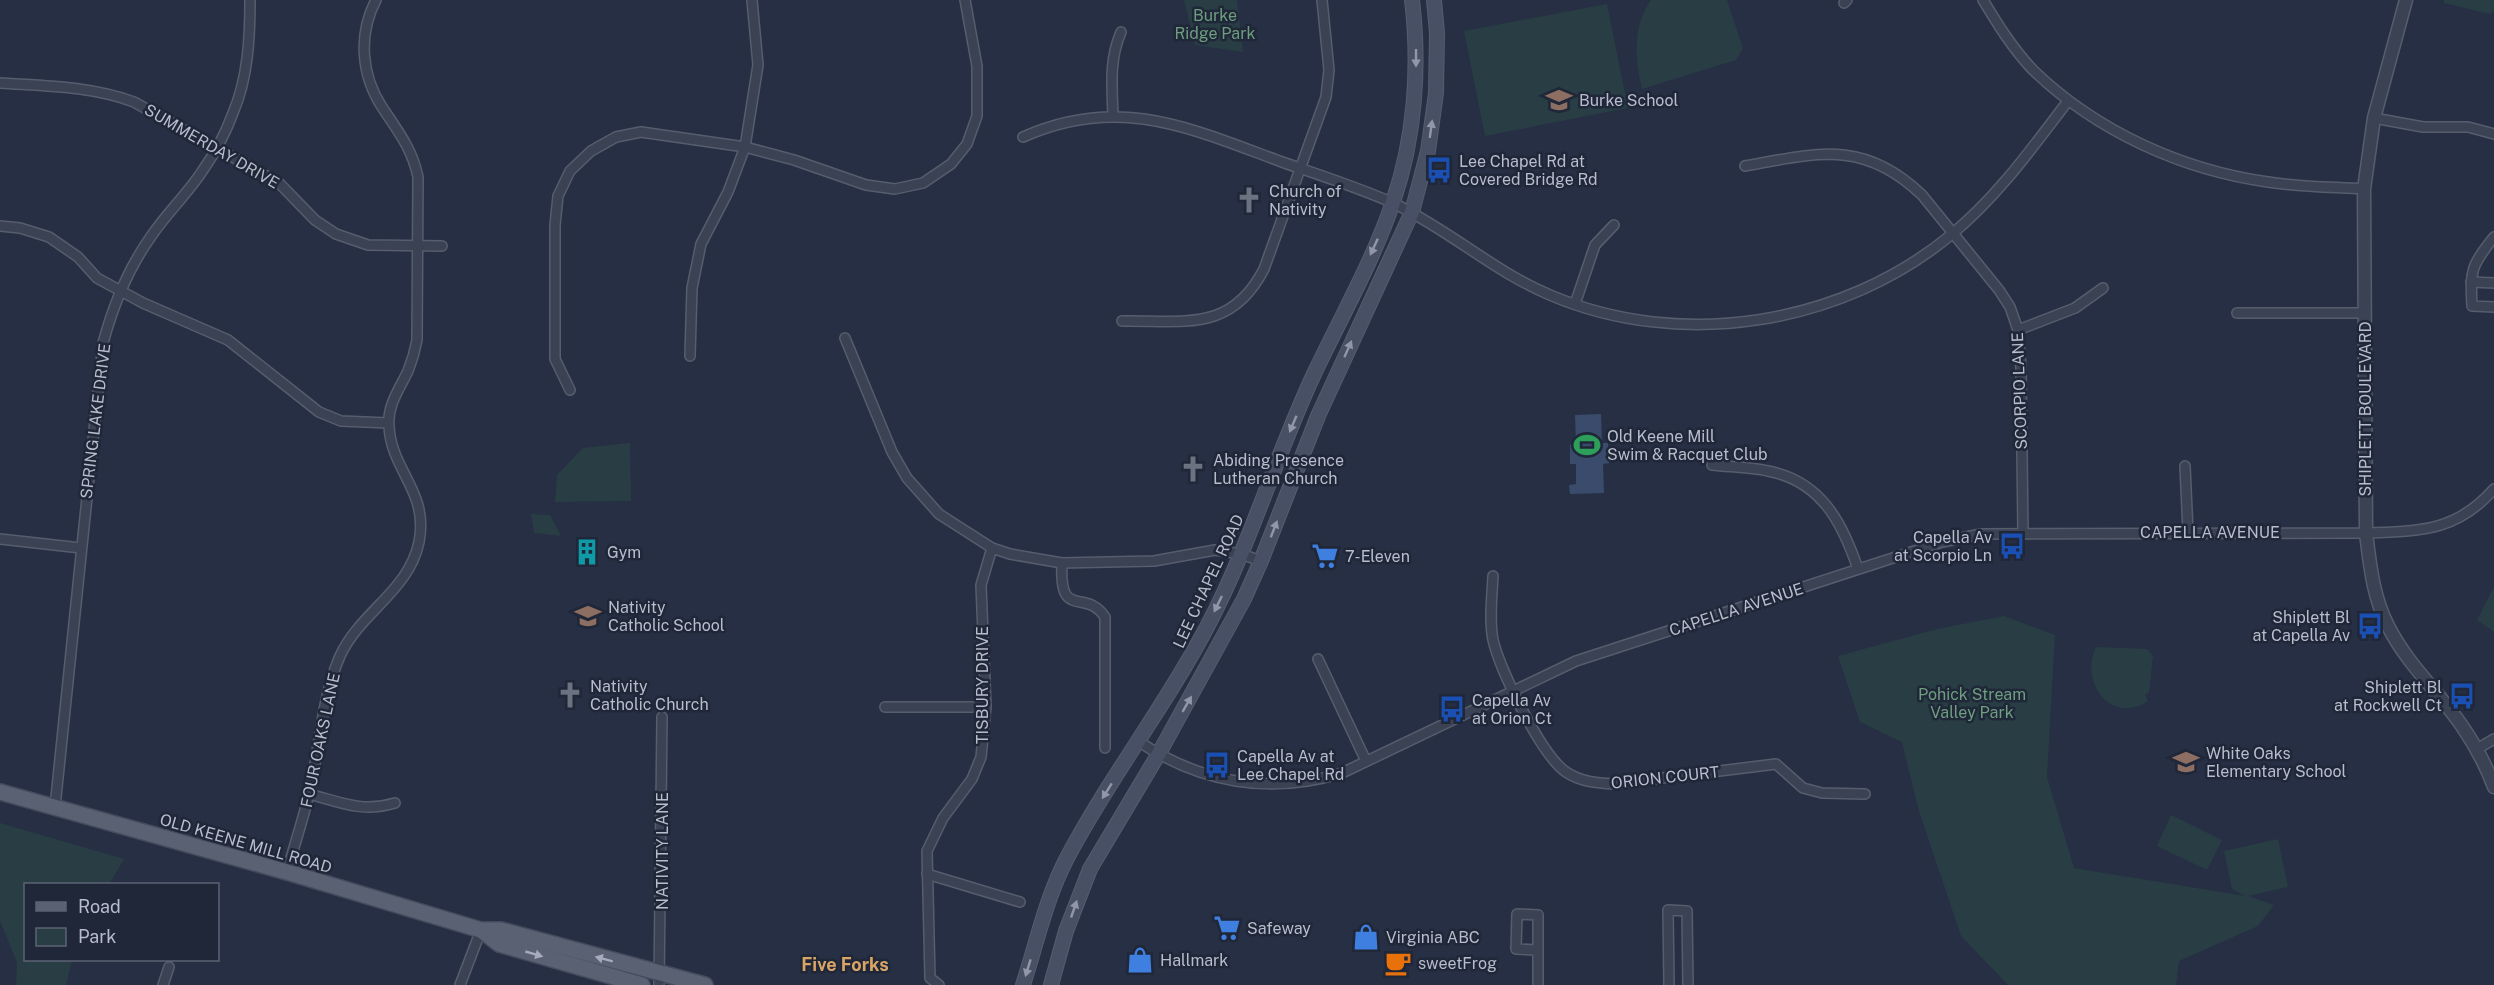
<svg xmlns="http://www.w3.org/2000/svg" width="2494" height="985" font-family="'Public Sans',sans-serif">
<rect width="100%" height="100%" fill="#262f43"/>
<g fill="#283e44">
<polygon points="1184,0 1237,0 1243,52 1195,45"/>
<path d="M 1651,0 L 1727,0 L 1743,48 L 1736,60 L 1642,89 C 1635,59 1632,27 1651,0 Z"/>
<polygon points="2444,0 2494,0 2494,11 2490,14 2444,3"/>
<polygon points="1607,4 1628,108 1485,136 1464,31"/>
<polygon points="630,443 631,501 555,502 557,475 583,448"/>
<polygon points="531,514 550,515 561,536 534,533"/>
<polygon points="2494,587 2494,632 2477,620"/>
<polygon points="2004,616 2055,635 2047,777 2074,868 2245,896 2232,889 2224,851 2278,839 2288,887 2248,896 2274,905 2258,926 2179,961 2176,985 2008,985 1961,936 1918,808 1902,742 1860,722 1838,656 1937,629"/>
<path d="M 2096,647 L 2147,649 L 2153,656 L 2149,692 L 2145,695 L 2148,701 C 2111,725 2079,683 2096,647 Z"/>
<polygon points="2171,815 2222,840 2207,870 2157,846"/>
<polygon points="0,823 124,859 109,884 26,884 26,960 72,960 66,985 16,985 17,962 0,921"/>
</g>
<polygon fill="#3b4b6c" points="1601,414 1602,443 1608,443 1609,463 1603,464 1604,493 1570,494 1569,485 1576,484 1576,464 1570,464 1570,445 1576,444 1575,415"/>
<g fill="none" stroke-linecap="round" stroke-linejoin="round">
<g stroke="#565d6d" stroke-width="12">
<g id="minor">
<path d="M 1983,0 C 1998,25 2013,49 2033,70 C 2096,131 2182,170 2268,182 C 2300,187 2332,187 2364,189"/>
<polyline points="1844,3 1847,0"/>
<path d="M 0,83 C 45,86 91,86 134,102 L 279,183 L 315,220 L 336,234 L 368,245 L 442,246"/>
<path d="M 1113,116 C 1112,86 1109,60 1121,32"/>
<polyline points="2374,118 2423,127 2468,127 2494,134"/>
<path d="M 1023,137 C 1119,94 1190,128 1282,162 C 1319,175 1357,187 1393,203 C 1448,229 1493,271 1550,295 C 1681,351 1843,325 1952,234 C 1998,196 2032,148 2068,101"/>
<path d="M 1745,166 C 1817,153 1864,139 1922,195 L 1999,290 L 2010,307 L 2018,330 L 2021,368 L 2023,534"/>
<polyline points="0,226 20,228 49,237 78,257 97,278 143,303 228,340 319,412 341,421 388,423"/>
<path d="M 2494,237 C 2471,266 2470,270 2472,306 L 2494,307"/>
<polyline points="2471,282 2494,283"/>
<polyline points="1575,304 1595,245 1614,225"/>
<polyline points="2237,313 2365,313"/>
<path d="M 1122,321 C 1184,320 1231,333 1264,269 L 1326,97 L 1329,70 L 1322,0"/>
<polyline points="2018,330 2075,308 2103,288"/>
<polyline points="845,338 892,452 907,478 939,514 992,548 1010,554 1062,563 1154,561 1215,550 1241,554 1261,561"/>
<polyline points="690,356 692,288 701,244 728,192 745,147 758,65 752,0"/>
<polyline points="570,390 555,359 555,225 558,196 570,171 591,151 616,137 641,132 745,147 794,160 866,185 895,189 923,183 951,164 967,144 977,116 977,66 965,0"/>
<path d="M 1712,465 C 1730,467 1750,467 1768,471 C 1821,481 1842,522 1858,569"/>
<polyline points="2185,466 2188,532"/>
<polyline points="0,539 81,548"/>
<path d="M 1062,563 C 1059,622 1085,587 1105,617 L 1105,748"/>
<path d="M 1493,576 C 1492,597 1489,620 1493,640 C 1500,670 1541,755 1566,772 C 1581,782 1597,783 1614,784 L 1776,764 L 1803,788 L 1822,793 L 1865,794"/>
<polyline points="1318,659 1366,761"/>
<polyline points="885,707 986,707"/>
<path d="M 1138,741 C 1200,783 1270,795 1342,773 L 1576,661 L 1942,542 L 1981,534 L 2366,533 C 2420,531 2456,532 2494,489"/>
<polyline points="2477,749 2494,739"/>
<path d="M 309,794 C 340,802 362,813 395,803"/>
<path d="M 55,807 L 103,343 C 113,306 129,267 152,235 C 168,212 188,193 203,170 C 215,153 226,132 233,113 C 248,78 250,38 250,0"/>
<path d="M 287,872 C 294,846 303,820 309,794 C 320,748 321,699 340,656 C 360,612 409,591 419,542 C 429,491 391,471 389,426 C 387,405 400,388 408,371 C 412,361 415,351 417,340 L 418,177 C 412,148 397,130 382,107 C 361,75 358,34 376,0"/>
<polyline points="927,874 1020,902"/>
<polyline points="1537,950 1516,949 1517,914 1538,915 1538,985"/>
<polyline points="163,985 169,967"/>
<polyline points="460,985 481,930"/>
<polyline points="659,985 662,717"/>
<polyline points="939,985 930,978 927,851 943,818 972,779 981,757 986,707 981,585 992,548"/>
<polyline points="1669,985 1668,910 1687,911 1688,985"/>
</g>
</g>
<g stroke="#565d6d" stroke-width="15">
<path id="tertiary" d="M 2406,0 L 2374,118 L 2364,189 L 2366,533 C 2370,565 2373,597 2388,626 C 2407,664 2438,691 2462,726 C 2475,745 2486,765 2494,787"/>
</g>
<g stroke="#565d6d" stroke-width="16">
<g id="secondary">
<path d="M 1023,985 C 1037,942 1046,898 1067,858 C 1109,778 1165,707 1207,627 C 1250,546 1275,457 1314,374 C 1340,319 1374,259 1393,202 C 1415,138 1420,67 1412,0"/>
<polyline points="1051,985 1066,931 1090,869 1158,755 1244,599 1261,561 1318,416 1412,212 1428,151 1436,93 1437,33 1434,0"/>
</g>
</g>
<g stroke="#444b5c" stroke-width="18">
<g id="primary">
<polyline points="0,792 287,872 481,930 501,930 705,985"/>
<polyline points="481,930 499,944 642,985"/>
</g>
</g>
<use href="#minor" stroke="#3b4253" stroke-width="9"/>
<use href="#tertiary" stroke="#3b4253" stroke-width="12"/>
<use href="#secondary" stroke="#485066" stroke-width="14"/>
<use href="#primary" stroke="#596173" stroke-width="15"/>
</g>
<defs><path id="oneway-solid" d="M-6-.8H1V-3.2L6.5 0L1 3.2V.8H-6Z" transform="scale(1.5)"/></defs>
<g fill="#9197a8">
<use href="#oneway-solid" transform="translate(1416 58) rotate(90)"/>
<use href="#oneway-solid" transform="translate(1431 129) rotate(-82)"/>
<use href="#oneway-solid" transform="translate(1374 247) rotate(115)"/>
<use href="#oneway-solid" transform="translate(1348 349) rotate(-66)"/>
<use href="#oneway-solid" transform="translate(1293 424) rotate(113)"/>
<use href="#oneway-solid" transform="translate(1274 529) rotate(-69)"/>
<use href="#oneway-solid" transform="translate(1218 604) rotate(116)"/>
<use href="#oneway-solid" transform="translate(1187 704) rotate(-60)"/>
<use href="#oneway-solid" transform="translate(1107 791) rotate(122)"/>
<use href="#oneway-solid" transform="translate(1074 909) rotate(-71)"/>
<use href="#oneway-solid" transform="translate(1028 968) rotate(107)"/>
</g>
<g fill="#a5abba">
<use href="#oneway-solid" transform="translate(534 954) rotate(16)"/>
<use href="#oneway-solid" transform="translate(604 959) rotate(-165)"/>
</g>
<defs>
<g id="school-bare" transform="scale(2.07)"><path d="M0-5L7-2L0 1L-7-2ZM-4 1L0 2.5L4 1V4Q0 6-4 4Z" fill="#8d6e63" stroke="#1f2738" stroke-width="2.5" paint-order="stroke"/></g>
<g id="bus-bare" transform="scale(2.07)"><path d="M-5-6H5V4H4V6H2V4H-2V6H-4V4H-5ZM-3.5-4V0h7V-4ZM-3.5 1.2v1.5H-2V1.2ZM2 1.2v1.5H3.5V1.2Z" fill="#1a4fb4" stroke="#1f2738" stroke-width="2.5" paint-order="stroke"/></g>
<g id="church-bare" transform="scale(2.07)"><path d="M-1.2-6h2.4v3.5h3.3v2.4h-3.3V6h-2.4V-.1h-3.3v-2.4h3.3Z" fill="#6b7280" stroke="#1f2738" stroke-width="2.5" paint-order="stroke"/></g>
<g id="stadium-bare" transform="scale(2.07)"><path d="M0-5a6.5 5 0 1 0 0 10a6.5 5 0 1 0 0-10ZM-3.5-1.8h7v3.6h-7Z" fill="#2e9e5b" stroke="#1f2738" stroke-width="2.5" paint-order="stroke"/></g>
<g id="building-bare" transform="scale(2.07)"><path d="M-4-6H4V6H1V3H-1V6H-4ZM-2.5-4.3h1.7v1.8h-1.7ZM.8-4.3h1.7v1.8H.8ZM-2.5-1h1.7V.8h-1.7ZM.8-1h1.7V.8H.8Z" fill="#0f9aa8" stroke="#1f2738" stroke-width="2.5" paint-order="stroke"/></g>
<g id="supermarket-bare" transform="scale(2.07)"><path d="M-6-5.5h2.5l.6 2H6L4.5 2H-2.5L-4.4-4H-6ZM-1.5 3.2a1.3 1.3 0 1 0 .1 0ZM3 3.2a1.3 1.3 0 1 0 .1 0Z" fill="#3f7fe0" stroke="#1f2738" stroke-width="2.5" paint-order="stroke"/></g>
<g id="shop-bare" transform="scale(2.07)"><path d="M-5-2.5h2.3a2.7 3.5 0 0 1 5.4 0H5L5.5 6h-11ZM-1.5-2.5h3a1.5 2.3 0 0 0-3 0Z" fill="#3f7fe0" stroke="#1f2738" stroke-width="2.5" paint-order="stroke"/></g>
<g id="cafe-bare" transform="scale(2.07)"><path d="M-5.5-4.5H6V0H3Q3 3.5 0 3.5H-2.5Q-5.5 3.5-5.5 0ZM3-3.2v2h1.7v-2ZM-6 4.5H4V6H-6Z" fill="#e8710a" stroke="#1f2738" stroke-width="2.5" paint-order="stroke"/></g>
</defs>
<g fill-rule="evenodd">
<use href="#school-bare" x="1559" y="100"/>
<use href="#bus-bare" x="1439" y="170"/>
<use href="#church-bare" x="1249" y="200"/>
<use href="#stadium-bare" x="1587" y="445"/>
<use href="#church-bare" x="1193" y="469"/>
<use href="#bus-bare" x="2012" y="546"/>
<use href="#building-bare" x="587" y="552"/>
<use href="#supermarket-bare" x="1325" y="556"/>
<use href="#school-bare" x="588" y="616"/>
<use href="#bus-bare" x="2370" y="626"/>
<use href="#church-bare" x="570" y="695"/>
<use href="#bus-bare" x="2462" y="696"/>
<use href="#bus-bare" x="1452" y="709"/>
<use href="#school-bare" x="2186" y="762"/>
<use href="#bus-bare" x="1217" y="765"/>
<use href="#supermarket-bare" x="1227" y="928"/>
<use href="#shop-bare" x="1366" y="937"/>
<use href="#shop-bare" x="1140" y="960"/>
<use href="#cafe-bare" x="1398" y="963"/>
</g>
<g text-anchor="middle" stroke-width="5" stroke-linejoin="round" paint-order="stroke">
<g font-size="16" fill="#6e9e7f" stroke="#1f2738">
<text x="1215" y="21">Burke<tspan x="1215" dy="18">Ridge Park</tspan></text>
<text x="1972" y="700">Pohick Stream<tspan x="1972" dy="18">Valley Park</tspan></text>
</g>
<g font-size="16" fill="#b8bdcc" stroke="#1f2738" text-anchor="start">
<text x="1579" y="106">Burke School</text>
<text x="1459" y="167">Lee Chapel Rd at<tspan x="1459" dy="18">Covered Bridge Rd</tspan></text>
<text x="1269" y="197">Church of<tspan x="1269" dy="18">Nativity</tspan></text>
<text x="1607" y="442">Old Keene Mill<tspan x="1607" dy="18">Swim &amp; Racquet Club</tspan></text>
<text x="1213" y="466">Abiding Presence<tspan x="1213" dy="18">Lutheran Church</tspan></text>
<text x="1992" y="543" text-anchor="end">Capella Av<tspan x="1992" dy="18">at Scorpio Ln</tspan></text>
<text x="607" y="558">Gym</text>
<text x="1345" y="562">7-Eleven</text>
<text x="608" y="613">Nativity<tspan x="608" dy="18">Catholic School</tspan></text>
<text x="2350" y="623" text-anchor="end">Shiplett Bl<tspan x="2350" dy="18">at Capella Av</tspan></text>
<text x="590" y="692">Nativity<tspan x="590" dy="18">Catholic Church</tspan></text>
<text x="2442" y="693" text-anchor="end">Shiplett Bl<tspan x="2442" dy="18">at Rockwell Ct</tspan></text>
<text x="1472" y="706">Capella Av<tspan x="1472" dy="18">at Orion Ct</tspan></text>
<text x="2206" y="759">White Oaks<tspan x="2206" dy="18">Elementary School</tspan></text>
<text x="1237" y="762">Capella Av at<tspan x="1237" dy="18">Lee Chapel Rd</tspan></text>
<text x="1247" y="934">Safeway</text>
<text x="1386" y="943">Virginia ABC</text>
<text x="1160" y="966">Hallmark</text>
<text x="1418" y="969">sweetFrog</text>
</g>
<g font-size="16" fill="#b8bdcc" stroke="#1f2738">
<text transform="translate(212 146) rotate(30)" y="6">SUMMERDAY DRIVE</text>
<text transform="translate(2019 391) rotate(-92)" y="6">SCORPIO LANE</text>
<text transform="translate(2365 409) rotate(-90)" y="6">SHIPLETT BOULEVARD</text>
<text transform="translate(95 421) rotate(-83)" y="6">SPRING LAKE DRIVE</text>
<text x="2210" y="538">CAPELLA AVENUE</text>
<text transform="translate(1208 581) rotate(-65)" y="6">LEE CHAPEL ROAD</text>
<text transform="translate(1736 609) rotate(-18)" y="6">CAPELLA AVENUE</text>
<text transform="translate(982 685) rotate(-90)" y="6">TISBURY DRIVE</text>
<text transform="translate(320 740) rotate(-78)" y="6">FOUR OAKS LANE</text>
<text transform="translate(1665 777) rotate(-6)" y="6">ORION COURT</text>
<text transform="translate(246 843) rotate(16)" y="6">OLD KEENE MILL ROAD</text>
<text transform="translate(662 851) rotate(-90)" y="6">NATIVITY LANE</text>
</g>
<g font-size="18" font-weight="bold" fill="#d9a566" stroke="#1f2738">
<text x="845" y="971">Five Forks</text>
</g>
</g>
<rect x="24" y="883" width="195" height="78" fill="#1f2738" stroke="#5c6373" stroke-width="1.5"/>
<rect x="36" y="902" width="30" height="9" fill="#596173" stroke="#5c6373" stroke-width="1.5"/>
<text x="78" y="913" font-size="18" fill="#b8bdcc">Road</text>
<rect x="36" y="928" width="30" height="18" fill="#283e44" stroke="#5c6373" stroke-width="1.5"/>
<text x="78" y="943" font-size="18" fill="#b8bdcc">Park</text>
</svg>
